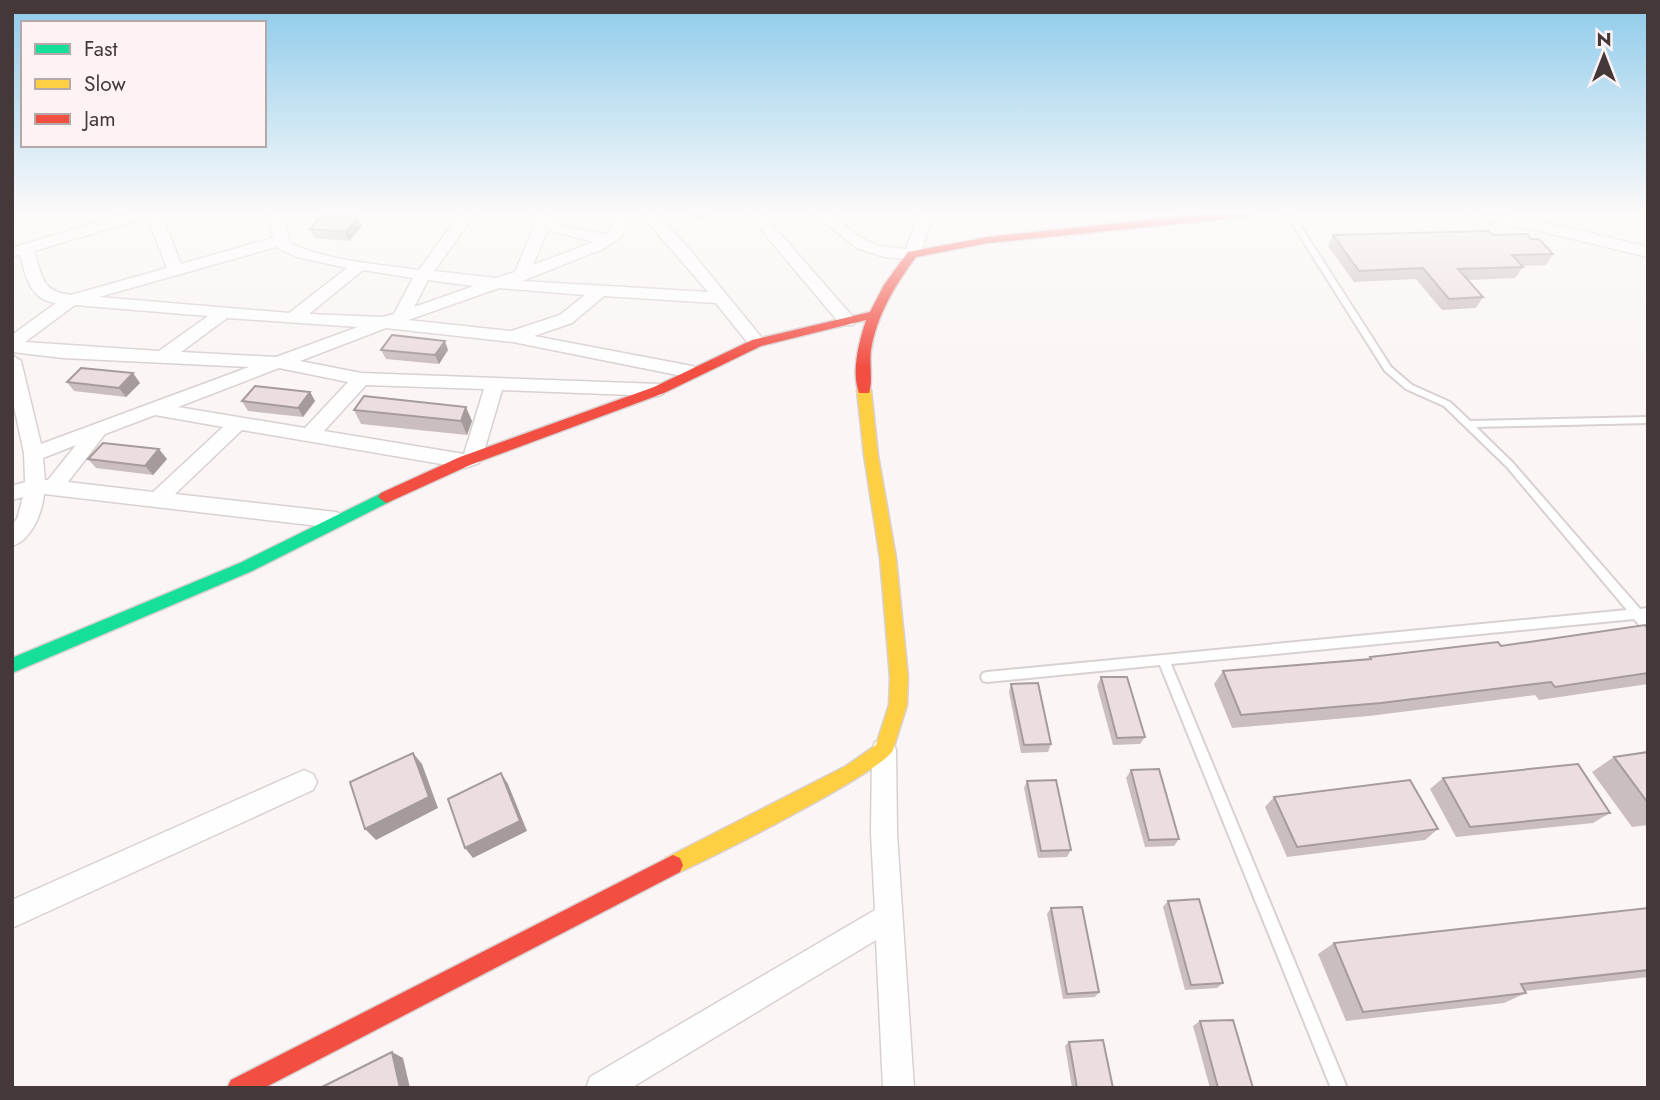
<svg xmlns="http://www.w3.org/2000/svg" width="1660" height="1100" font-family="Jost,sans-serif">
<rect width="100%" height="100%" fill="#fbf5f5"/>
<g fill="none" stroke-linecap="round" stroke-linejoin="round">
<g stroke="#d9d0d1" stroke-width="4">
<polygon id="lane" points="1286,214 1293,214 1391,367 1412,385 1450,402 1470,421 1648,417 1648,423 1476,427 1513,463 1640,609 1648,608 1648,632 1644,630 1634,619 1171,664 1347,1088 1331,1088 1160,665 987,682 983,681 981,677 983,673 987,672 1627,610 1507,467 1444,406 1406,389 1385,371"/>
</g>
<g stroke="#d9d0d1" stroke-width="3">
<g id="street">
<path d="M 124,214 L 161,214 L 181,264 L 273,238 L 270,222 L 271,214 L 286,214 L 284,222 L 290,243 C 328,261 377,264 419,270 L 460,214 L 475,214 L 434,271 L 496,278 L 515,272 L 536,222 L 529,214 L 545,214 L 565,227 L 605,234 L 610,231 L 617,214 L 632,214 L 622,236 L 605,248 L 522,281 L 708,292 L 641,214 L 657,214 L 691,251 L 766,343 L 757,348 L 751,347 L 716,303 L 604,296 L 572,323 L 534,336 L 692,366 L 701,372 L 698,376 L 692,378 L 513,342 L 386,328 L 300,361 L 361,373 L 659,384 L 668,390 L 659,396 L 502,390 L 482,458 L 479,463 L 465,468 L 242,430 L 175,494 L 336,512 L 343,515 L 346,520 L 343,525 L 336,528 L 44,494 C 42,513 32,540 12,546 L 12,524 L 17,519 L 23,497 L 12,500 L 12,486 L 25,482 L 25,479 L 24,453 L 12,397 L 12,355 L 21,361 L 41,444 L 249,367 L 63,358 L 12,352 L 12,335 L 56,303 C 30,300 26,277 20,255 L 12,256 L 12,248 ZM 147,217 L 167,268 L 71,295 C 41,292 42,275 34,251 ZM 548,230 L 594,242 L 533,265 ZM 276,247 L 297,257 L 347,268 L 289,313 L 99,297 ZM 363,270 L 413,278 L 394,314 L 383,317 L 309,314 ZM 428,280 L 474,286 L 414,307 ZM 499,288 L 585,295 L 560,315 L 511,331 L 408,320 ZM 75,305 L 208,316 L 159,351 L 25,342 ZM 227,318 L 358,327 L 276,357 L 181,352 ZM 279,368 L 348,382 L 305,428 L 178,407 ZM 366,385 L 484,389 L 464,454 L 324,431 ZM 155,415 L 223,427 L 153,492 L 68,482 L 105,434 ZM 76,445 L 48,480 L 45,480 L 43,458 Z"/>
<polygon points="748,214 763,214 853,317 855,321 853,325 841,325"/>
<polygon points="814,214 831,214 858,236 878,246 906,249 919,214 934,214 920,254 912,259 884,257 857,248"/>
<path d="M 1465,214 C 1527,214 1587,233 1648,247 L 1648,257 L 1544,232 L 1472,218 Z"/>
<polygon points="884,739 893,742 896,750 897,834 914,1088 883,1088 876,940 631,1088 586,1088 590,1077 875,910 871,834 872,750 875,742"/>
<polygon points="304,770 313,774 317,782 313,790 12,928 12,900"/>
</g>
</g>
<g stroke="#d9d0d1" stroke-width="3">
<polygon id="fast" points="386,491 394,497 391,501 252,571 12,673 12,658 240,563"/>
</g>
<g stroke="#d9d0d1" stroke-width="3">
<path id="slow" d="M 864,385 L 871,390 L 878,455 L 896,558 L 908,677 L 907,705 L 893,750 C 884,771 704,862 673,875 L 666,872 L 663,865 L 666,858 L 846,766 L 876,745 L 889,705 L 890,677 L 880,558 L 864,455 L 857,390 Z"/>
</g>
<g stroke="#d9d0d1" stroke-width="3">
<g id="jam">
<path d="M 1206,214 L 1249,214 L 1244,217 L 988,243 L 916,257 C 895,285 877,315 871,350 C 869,364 873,381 869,393 L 859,393 C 851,372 859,342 866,320 L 761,346 L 664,393 L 470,465 L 391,501 L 386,503 L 378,497 L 381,493 L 460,457 L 654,387 L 752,340 L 870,312 L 884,285 L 908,252 L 988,237 Z"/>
<polygon points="673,855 680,858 683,865 680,872 264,1088 227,1088 231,1080"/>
</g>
</g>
<use href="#lane" fill="#fefefe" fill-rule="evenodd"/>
<use href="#street" fill="#fefefe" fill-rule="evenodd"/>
<use href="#fast" fill="#16e098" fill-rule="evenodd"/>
<use href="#slow" fill="#ffcf43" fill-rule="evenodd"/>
<use href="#jam" fill="#f24e42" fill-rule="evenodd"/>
</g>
<g fill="#cbbebf">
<polygon points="692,214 714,214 699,220"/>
<polygon points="358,217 362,226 349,241 314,238 310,229"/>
<polygon points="1333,235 1493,235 1531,239 1553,254 1546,265 1522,266 1523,267 1515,278 1468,280 1483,297 1476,308 1442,310 1416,279 1354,282 1328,246"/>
<polygon points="381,350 448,350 439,364 386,359"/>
<polygon points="67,382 140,383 126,397 74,391"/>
<polygon points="310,392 315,401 303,417 248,411 242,401"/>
<polygon points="354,410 472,421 467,435 361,424"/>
<polygon points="88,459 167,459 153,475 96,468"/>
<polygon points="1648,629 1648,684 1539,700 1535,695 1369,716 1232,728 1214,684 1223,671 1368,659 1370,657 1501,646"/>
<polygon points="1101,677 1145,737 1140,744 1113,745 1097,686"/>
<polygon points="1011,684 1051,744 1048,752 1021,753 1009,692"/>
<polygon points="1648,752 1648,825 1632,827 1592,772 1614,757"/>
<polygon points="1131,770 1179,839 1174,846 1145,847 1126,778"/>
<polygon points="1443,778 1610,813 1593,823 1456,837 1430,789"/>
<polygon points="1027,781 1071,850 1067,857 1038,858 1024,788"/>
<polygon points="1274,797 1438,829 1425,840 1287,857 1265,807"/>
<polygon points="1168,901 1223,983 1217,988 1185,990 1163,907"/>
<polygon points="1051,908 1099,992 1095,997 1063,999 1047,914"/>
<polygon points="1648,908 1648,977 1525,991 1526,993 1504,1003 1346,1021 1318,954 1334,943"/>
<polygon points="1200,1021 1253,1088 1210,1088 1193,1026"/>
<polygon points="1069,1042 1113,1088 1072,1088 1065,1046"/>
</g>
<g fill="#a59b9b">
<polygon points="698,214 714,214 699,220"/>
<polygon points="358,217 362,226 349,241 345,232"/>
<polygon points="445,341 448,350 439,364 435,355"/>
<polygon points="133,373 140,383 126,397 119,388"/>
<polygon points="310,392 315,401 303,417 298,408"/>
<polygon points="466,407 472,421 467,435 461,421"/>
<polygon points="159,449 167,459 153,475 145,466"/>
<polygon points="413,753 422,764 438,808 376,840 365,829"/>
<polygon points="501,773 508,784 527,831 473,858 465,848"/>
<polygon points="392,1052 403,1058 410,1088 400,1088"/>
</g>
<g fill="#ecddde" stroke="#a59b9b" stroke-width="2">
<polygon points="323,214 329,214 358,217 345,232 310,229"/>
<polygon points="1489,231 1493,235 1527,234 1531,239 1539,239 1553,254 1512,255 1523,267 1458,269 1483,297 1449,299 1423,268 1359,271 1333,235"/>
<polygon points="392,335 445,341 435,355 381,350"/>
<polygon points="81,368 133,373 119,388 67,382"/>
<polygon points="255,386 310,392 298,408 242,401"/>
<polygon points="364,396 466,407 461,421 354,410"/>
<polygon points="103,443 159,449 145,466 88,459"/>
<polygon points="1645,625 1648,629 1648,673 1555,687 1551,682 1381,703 1241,715 1223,671 1371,659 1370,657 1498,642 1501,646"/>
<polygon points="1101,677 1127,677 1145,737 1117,738"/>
<polygon points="1038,683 1051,744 1024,745 1011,684"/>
<polygon points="1648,752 1648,803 1614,757"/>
<polygon points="413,753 429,797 365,829 350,782"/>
<polygon points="1578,764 1610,813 1470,827 1443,778"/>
<polygon points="1159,769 1179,839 1149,840 1131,770"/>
<polygon points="501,773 520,821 465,848 448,799"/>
<polygon points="1056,780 1071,850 1041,851 1027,781"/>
<polygon points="1410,780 1438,829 1297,847 1274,797"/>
<polygon points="1199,899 1223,983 1191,985 1168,901"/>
<polygon points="1082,907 1099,992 1067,994 1051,908"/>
<polygon points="1648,908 1648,970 1521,984 1526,993 1363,1012 1334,943"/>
<polygon points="1233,1020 1253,1088 1218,1088 1200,1021"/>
<polygon points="1103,1040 1113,1088 1077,1088 1069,1042"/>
<polygon points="392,1052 400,1088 320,1088"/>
</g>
<linearGradient id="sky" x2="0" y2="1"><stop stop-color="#8dcbeb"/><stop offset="0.58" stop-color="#fdfafa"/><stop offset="1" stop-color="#fdfafa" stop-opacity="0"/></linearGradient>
<rect width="1660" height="368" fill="url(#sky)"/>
<rect width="1660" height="1100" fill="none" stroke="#443839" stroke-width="28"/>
<rect x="21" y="21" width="245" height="126" fill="#fef2f2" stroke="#b4a8a8" stroke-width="2"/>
<rect x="35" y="44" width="35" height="10" fill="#16e098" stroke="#b4a8a8" stroke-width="2"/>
<text x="84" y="56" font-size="21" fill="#443839">Fast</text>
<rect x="35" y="79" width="35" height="10" fill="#ffcf43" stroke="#b4a8a8" stroke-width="2"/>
<text x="84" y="91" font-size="21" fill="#443839">Slow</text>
<rect x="35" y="114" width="35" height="10" fill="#f24e42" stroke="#b4a8a8" stroke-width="2"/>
<text x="84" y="126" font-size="21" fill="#443839">Jam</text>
<g transform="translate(1604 56)" stroke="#fef2f2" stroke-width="5" paint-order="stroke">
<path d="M0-5L12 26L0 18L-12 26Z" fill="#443839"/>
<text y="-10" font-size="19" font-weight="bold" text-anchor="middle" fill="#443839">N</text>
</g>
</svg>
